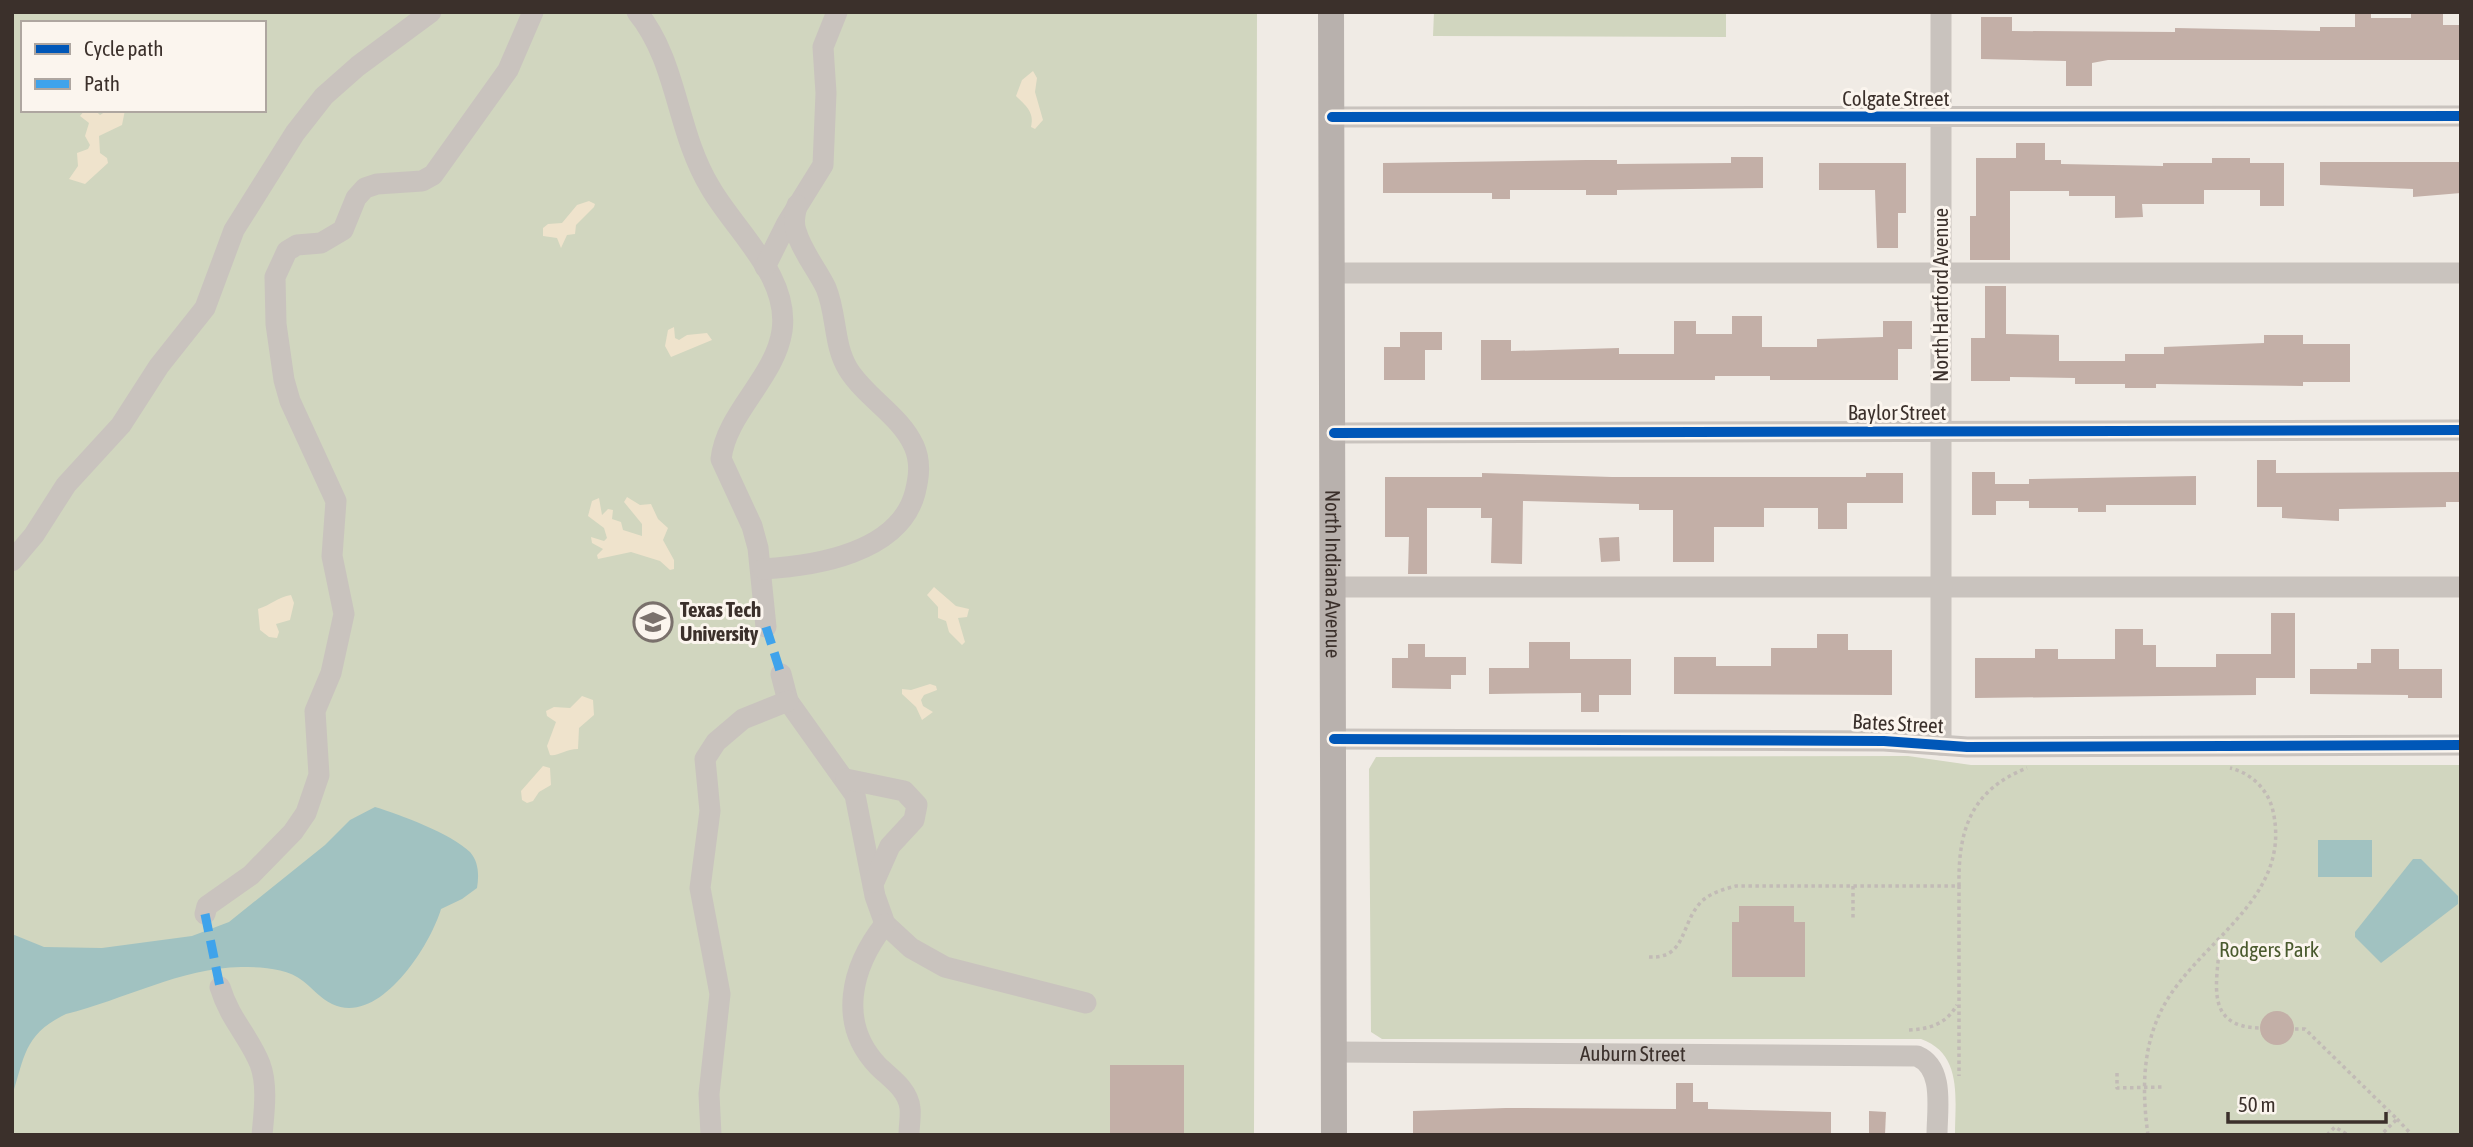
<svg xmlns="http://www.w3.org/2000/svg" width="2473" height="1147" font-family="'Asap Condensed',sans-serif">
<rect width="100%" height="100%" fill="#f0ebe5"/>
<g fill="#d1d6bf" fill-rule="evenodd">
<path d="M 12,12 L 1257,12 L 1254,1135 L 12,1135 ZM 23,23 L 264,23 L 264,110 L 23,110 Z"/>
<polygon points="1434,12 1726,12 1726,37 1433,36"/>
<path d="M 1908,756 L 1971,765 L 2461,765 L 2461,1135 L 1955,1135 C 1955,1099 1963,1054 1921,1039 L 1382,1039 L 1371,1032 L 1369,769 L 1376,757 Z"/>
</g>
<g fill="#efe3cc">
<path d="M 1033,71 L 1037,78 L 1035,92 L 1043,120 L 1035,129 L 1031,127 C 1035,112 1025,105 1016,96 L 1022,80 Z"/>
<polygon points="85,110 95,110 100,115 108,110 125,110 122,125 99,136 100,153 107,158 108,163 85,184 69,179 78,166 77,153 88,149 90,145 85,136 89,123 80,116"/>
<polygon points="589,201 595,204 594,207 576,225 575,234 567,235 561,248 557,238 543,236 543,228 548,224 562,223 577,205"/>
<polygon points="674,327 675,338 679,340 687,335 707,333 712,340 671,357 665,346 668,330"/>
<polygon points="627,497 640,505 651,504 658,519 668,528 663,540 674,560 674,569 670,570 660,561 631,552 598,559 597,555 603,549 592,543 591,537 604,541 607,538 604,528 588,516 592,501 599,498 602,515 608,509 613,510 612,519 621,522 623,530 642,536 642,524 624,502"/>
<polygon points="934,587 956,606 969,609 967,617 958,618 965,642 962,645 949,632 946,621 938,618 938,607 927,595"/>
<path d="M 291,595 L 294,603 L 290,620 L 276,624 L 279,632 L 277,638 L 269,637 L 260,630 L 258,609 C 271,605 278,597 291,595 Z"/>
<polygon points="930,684 936,686 937,690 924,695 921,700 923,706 933,712 922,720 916,707 902,694 902,689 911,690"/>
<path d="M 582,696 L 593,700 L 594,715 L 579,728 L 578,749 C 565,749 557,757 550,755 L 547,746 L 556,722 L 547,716 L 546,711 L 554,707 L 570,708 Z"/>
<polygon points="543,766 550,768 551,785 539,792 533,801 527,803 522,800 521,791"/>
</g>
<g fill="#a1c2c1">
<path d="M 375,807 C 401,815 450,833 470,852 C 479,862 479,876 477,888 L 462,899 L 441,909 C 430,946 379,1027 332,1004 C 321,999 312,988 303,981 C 287,968 261,967 241,967 C 181,968 123,1000 66,1014 C 24,1034 25,1056 12,1096 L 12,934 L 44,947 L 102,948 L 192,936 L 229,922 L 325,845 L 350,820 Z"/>
<rect x="2318" y="840" width="54" height="37"/>
<polygon points="2413,859 2421,859 2458,896 2458,904 2381,963 2355,937 2355,932"/>
</g>
<g fill="#c3afa7">
<polygon points="2355,12 2371,12 2371,18 2411,18 2411,12 2443,12 2443,25 2461,25 2461,60 2108,60 2092,63 2092,86 2066,86 2066,61 1981,59 1981,17 2012,17 2012,31 2175,32 2175,28 2320,31 2320,27 2355,27"/>
<polygon points="2016,143 2045,143 2045,160 2061,160 2061,164 2163,166 2163,163 2212,163 2212,158 2250,158 2250,163 2284,163 2284,206 2260,206 2260,190 2204,190 2204,204 2142,204 2143,217 2115,218 2115,196 2069,196 2069,191 2010,191 2010,260 1970,260 1970,216 1976,216 1976,158 2016,158"/>
<polygon points="1731,157 1763,157 1763,188 1617,190 1617,195 1586,195 1586,190 1510,190 1510,199 1492,199 1492,193 1383,193 1383,163 1586,160 1617,160 1617,164 1731,163"/>
<polygon points="2320,162 2461,162 2461,193 2413,197 2413,189 2320,185"/>
<polygon points="1819,163 1906,163 1906,213 1898,213 1898,248 1877,248 1875,190 1819,190"/>
<polygon points="1985,286 2006,286 2006,334 2059,335 2059,361 2125,361 2125,354 2164,354 2164,347 2264,343 2264,335 2303,335 2303,344 2350,344 2350,382 2303,382 2303,386 2156,384 2156,388 2125,388 2125,384 2075,384 2075,378 2010,377 2010,381 1971,381 1971,338 1985,338"/>
<polygon points="1732,316 1762,316 1762,347 1817,347 1817,339 1883,337 1883,321 1912,321 1912,349 1898,349 1898,380 1770,380 1770,376 1715,376 1715,380 1481,380 1481,340 1511,340 1511,351 1619,348 1619,354 1674,354 1674,321 1696,321 1696,334 1732,334"/>
<polygon points="1400,332 1442,332 1442,350 1425,350 1425,380 1384,380 1384,347 1400,347"/>
<polygon points="2257,460 2276,460 2276,473 2461,472 2461,502 2446,502 2446,507 2339,509 2339,521 2282,518 2282,507 2257,507"/>
<polygon points="1972,472 1995,472 1995,484 2029,484 2029,479 2196,476 2196,505 2106,505 2106,512 2078,512 2078,508 2029,508 2029,501 1996,501 1996,515 1972,515"/>
<polygon points="1482,473 1612,477 1866,477 1866,473 1903,473 1903,503 1847,503 1847,529 1818,529 1818,508 1764,508 1764,527 1714,527 1714,562 1673,562 1673,510 1639,510 1639,504 1523,501 1522,564 1491,563 1492,518 1481,518 1481,508 1427,508 1427,574 1408,574 1409,537 1385,537 1385,477 1482,477"/>
<polygon points="1619,537 1620,561 1601,562 1599,538"/>
<polygon points="2271,613 2295,613 2295,678 2256,678 2256,695 1975,698 1975,658 2035,658 2035,649 2058,649 2058,659 2115,659 2115,629 2143,629 2143,645 2156,645 2156,667 2216,667 2216,654 2271,654"/>
<polygon points="1817,634 1848,634 1848,650 1892,650 1892,695 1674,694 1674,657 1716,657 1716,666 1771,666 1771,648 1817,648"/>
<polygon points="1529,642 1570,642 1570,659 1631,659 1631,695 1599,695 1599,712 1581,712 1581,693 1489,694 1489,668 1529,668"/>
<polygon points="1408,644 1425,644 1425,657 1466,657 1466,675 1451,675 1451,689 1392,688 1392,658 1408,658"/>
<polygon points="2371,649 2399,649 2399,669 2442,669 2442,698 2408,698 2408,695 2310,694 2310,669 2357,669 2357,663 2371,663"/>
<polygon points="1739,906 1794,906 1794,922 1805,922 1805,977 1732,977 1732,922 1739,922"/>
<circle cx="2277" cy="1028" r="17"/>
<rect x="1110" y="1065" width="74" height="70"/>
<polygon points="1676,1083 1693,1083 1693,1102 1708,1102 1708,1109 1831,1112 1831,1135 1413,1135 1413,1111 1506,1108 1676,1109"/>
<polygon points="1869,1111 1886,1112 1885,1135 1869,1135"/>
</g>
<g fill="none" stroke-linecap="round" stroke-linejoin="round">
<g stroke="#c2bbb6" stroke-width="3.5" stroke-dasharray="3.5 3.5" stroke-linecap="butt">
<polyline points="1853,886 1853,920"/>
<path d="M 1959,886 C 1958,830 1971,790 2027,768"/>
<path d="M 2220,939 C 2218,980 2202,1027 2260,1028"/>
<path d="M 1649,957 C 1687,959 1680,924 1701,902 C 1710,893 1724,889 1736,886 L 1959,886 L 1959,1076"/>
<polyline points="2295,1029 2305,1029 2397,1119 2381,1135"/>
<path d="M 1909,1030 C 1930,1029 1946,1024 1957,1005"/>
<polyline points="2117,1073 2117,1088 2163,1087"/>
<polyline points="2397,1119 2412,1135"/>
<path d="M 2148,1135 C 2142,1092 2142,1048 2162,1009 C 2196,942 2293,900 2273,811 C 2268,789 2251,773 2230,768"/>
<polyline points="2327,1135 2335,1127 2348,1135"/>
<polyline points="2356,1135 2376,1135"/>
</g>
<g stroke="#c9c3be" stroke-width="21">
<path d="M 637,12 C 678,62 676,131 710,187 C 735,231 790,276 782,331 C 775,378 726,413 721,459 L 752,526 L 758,548 L 766,627"/>
<polyline points="1941,12 1941,745"/>
<polyline points="1332,117 2461,116"/>
<polyline points="765,267 787,223 823,165 826,93 823,47 837,12"/>
<polyline points="1333,273 2461,273"/>
<polyline points="1334,433 2461,430"/>
<polyline points="12,561 34,535 66,485 121,425 159,366 205,308 234,230 295,133 324,96 358,66 431,12"/>
<path d="M 763,569 C 815,566 899,553 915,493 C 919,477 921,462 914,446 C 900,415 866,398 848,369 C 833,344 837,314 826,288 C 817,269 802,252 796,231 C 793,222 795,215 797,205"/>
<polyline points="1334,587 2461,587"/>
<polyline points="781,674 788,701 855,795 875,896 885,924 911,948 945,967 1086,1003"/>
<polyline points="1334,739 1884,741 1967,747 2461,745"/>
<polyline points="846,779 904,791 917,805 914,820 890,846 874,882"/>
<polyline points="205,914 207,906 251,875 293,832 306,813 319,775 315,711 331,673 344,614 332,556 336,501 290,401 284,380 276,324 275,277 287,251 297,245 321,243 343,230 356,198 365,188 377,184 422,181 433,175 508,70 533,12"/>
<path d="M 885,924 C 851,967 837,1023 878,1066 C 890,1078 908,1089 910,1108 C 911,1116 909,1126 909,1135"/>
<path d="M 220,987 C 230,1020 249,1036 260,1064 C 268,1085 264,1113 262,1135"/>
<path id="s1" d="M 1334,1052 L 1917,1056 C 1945,1068 1937,1109 1937,1135"/>
<polyline points="711,1135 709,1094 720,994 700,888 710,811 705,759 716,742 743,719 788,701"/>
</g>
<path stroke="#b8b1ad" stroke-width="26" id="s2" d="M 1331,12 L 1334,1135"/>
<g stroke="#3fa3eb" stroke-width="9" stroke-dasharray="18 9" stroke-linecap="butt">
<polyline points="766,627 781,674"/>
<polyline points="205,914 220,987"/>
</g>
<g stroke="#fbf5ee" stroke-width="15">
<g id="cycleway">
<polyline points="1332,117 2461,116"/>
<polyline points="1334,433 2461,430"/>
<polyline points="1334,739 1884,741 1967,747 2461,745"/>
</g>
</g>
<use href="#cycleway" stroke="#0057b8" stroke-width="10"/>
</g>
<defs>
<g id="university-ring" transform="scale(2.0125)"><circle r="9.5" fill="#fbf5ee" stroke="#7a716c" stroke-width="1.5"/><path d="M0-5L7-2L0 1L-7-2ZM-4 1L0 2.5L4 1V4Q0 6-4 4Z" fill="#7a716c"/></g>
</defs>
<g fill-rule="evenodd">
<use href="#university-ring" x="653" y="622"/>
</g>
<g text-anchor="middle" stroke-width="6" stroke-linejoin="round" paint-order="stroke">
<g font-size="21" fill="#3b302b" stroke="#fbf5ee">
<text x="1896" y="106">Colgate Street</text>
<text transform="translate(1941 295) rotate(-90)" y="7">North Hartford Avenue</text>
<text x="1897" y="420">Baylor Street</text>
<text dy="7" stroke="none"><textPath href="#s2" startOffset="562">North Indiana Avenue</textPath></text>
<text transform="translate(1898 724) rotate(3)" y="7">Bates Street</text>
<text dy="7" stroke="none"><textPath href="#s1" startOffset="299">Auburn Street</textPath></text>
</g>
<g font-size="21" font-weight="bold" fill="#3b302b" stroke="#fbf5ee" text-anchor="start">
<text x="680" y="617">Texas Tech<tspan x="680" dy="24">University</tspan></text>
</g>
<g font-size="21" fill="#4a5a2e" stroke="#fbf5ee">
<text x="2269" y="957">Rodgers Park</text>
</g>
</g>
<rect width="2473" height="1147" fill="none" stroke="#3b302b" stroke-width="28"/>
<rect x="21" y="21" width="245" height="91" fill="#fbf5ee" stroke="#aea6a0" stroke-width="2"/>
<rect x="35" y="44" width="35" height="10" fill="#0057b8" stroke="#aea6a0" stroke-width="2"/>
<text x="84" y="56" font-size="21" fill="#3b302b">Cycle path</text>
<rect x="35" y="79" width="35" height="10" fill="#3fa3eb" stroke="#aea6a0" stroke-width="2"/>
<text x="84" y="91" font-size="21" fill="#3b302b">Path</text>
<path d="M2228 1112v10h158v-10" fill="none" stroke="#3b302b" stroke-width="3.5"/>
<text x="2238" y="1112" font-size="21" fill="#3b302b" stroke="#fbf5ee" stroke-width="5" paint-order="stroke">50 m</text>
</svg>
